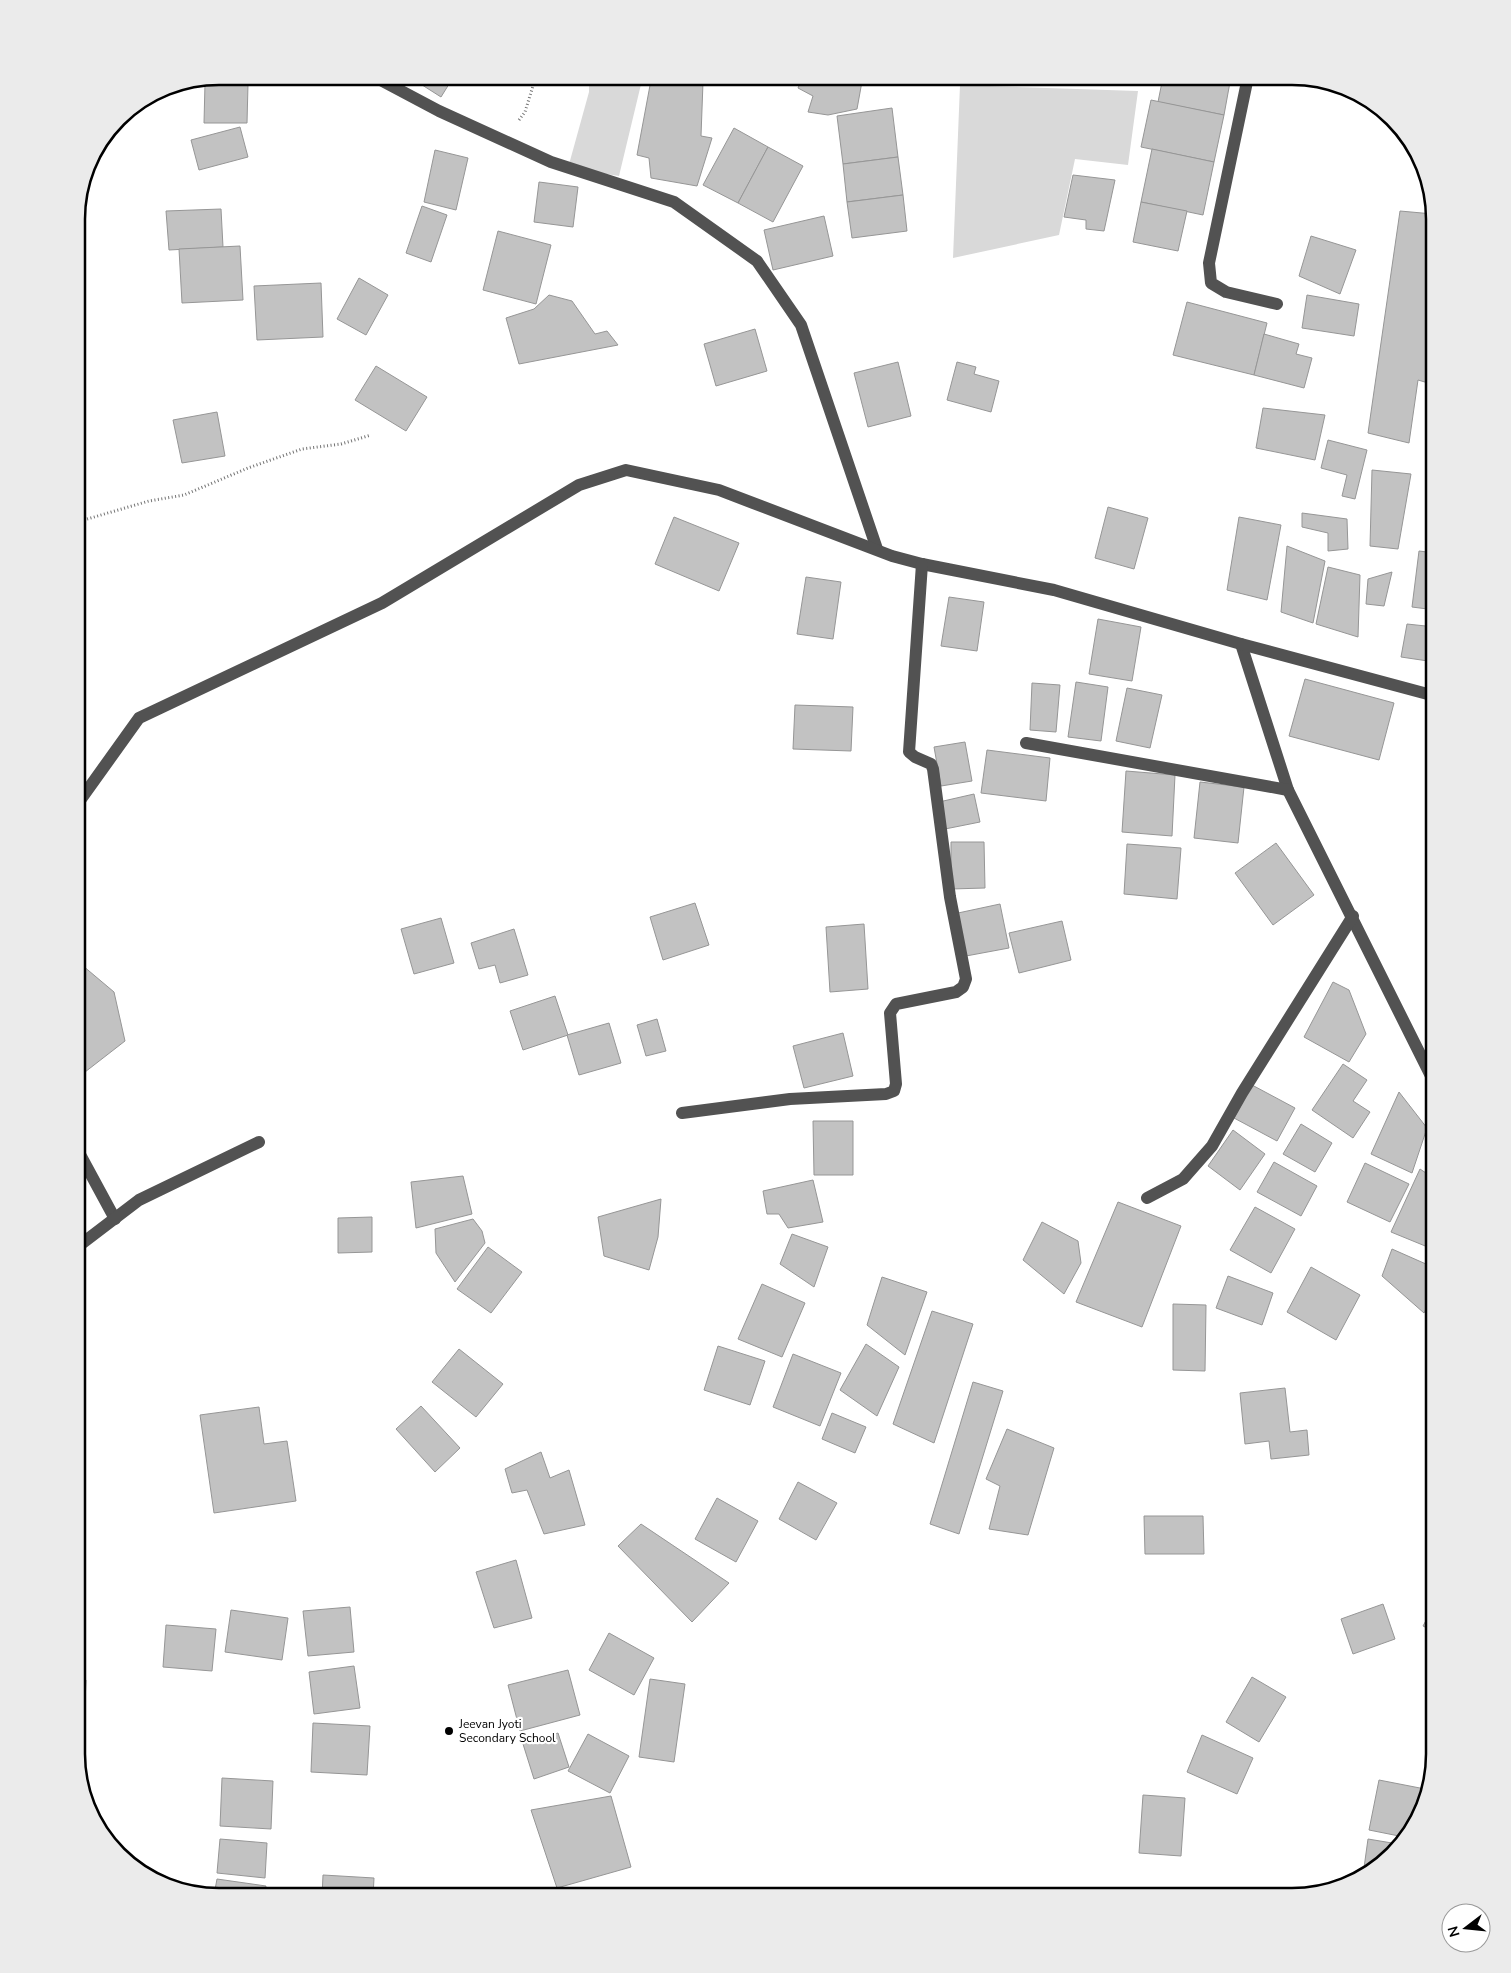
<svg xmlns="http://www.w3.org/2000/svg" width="1511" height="1973" font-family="'Nunito Sans',sans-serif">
<rect width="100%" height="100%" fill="#fff"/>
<g fill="#d9d9d9">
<polygon points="589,76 643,76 619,176 568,168 589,92"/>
<polygon points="711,76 749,76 746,84"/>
<polygon points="960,85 1138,91 1128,165 1075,159 1059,235 953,258"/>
</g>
<g fill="#c2c2c2" stroke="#969696">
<polygon points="408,76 454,76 441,97"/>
<polygon points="803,76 863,76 857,109 828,115 808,112 813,96 798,88"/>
<polygon points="1013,76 1044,76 1044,81"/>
<polygon points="1163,77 1205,77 1230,82 1224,115 1158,102"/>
<polygon points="651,80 703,82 701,136 712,138 697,186 651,178 649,158 637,155"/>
<polygon points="205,83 248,84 247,123 204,123"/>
<polygon points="1151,100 1224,115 1214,162 1141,147"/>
<polygon points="892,108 898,157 843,164 837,116"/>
<polygon points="240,127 248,157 199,170 191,140"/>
<polygon points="734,128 768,147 738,203 703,185"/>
<polygon points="768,147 803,166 773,222 738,203"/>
<polygon points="1152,149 1214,162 1203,215 1141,202"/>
<polygon points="435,150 468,158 456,210 424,202"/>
<polygon points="898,157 903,195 847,202 843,164"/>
<polygon points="1073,175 1115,180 1104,231 1086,229 1086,220 1064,217"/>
<polygon points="539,182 578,187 573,227 534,222"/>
<polygon points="903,195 907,231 852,238 847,202"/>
<polygon points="1141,202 1187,211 1178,251 1133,242"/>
<polygon points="422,206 447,215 431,262 406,253"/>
<polygon points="221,209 223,247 169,250 166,211"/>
<polygon points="1400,211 1433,214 1435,219 1435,322 1433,330 1435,331 1435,385 1418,380 1409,443 1368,433"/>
<polygon points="824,216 833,256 773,270 764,230"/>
<polygon points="498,231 551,245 536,304 483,290"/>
<polygon points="1311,236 1356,250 1340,294 1299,276"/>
<polygon points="240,246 243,300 182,303 179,249"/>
<polygon points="359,278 388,295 366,335 337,319"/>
<polygon points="321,283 323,337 257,340 254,286"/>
<polygon points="549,295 572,301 595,334 607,331 618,345 519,364 506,318 534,309"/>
<polygon points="1307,295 1359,304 1354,336 1302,328"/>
<polygon points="1187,302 1267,323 1254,375 1173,355"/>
<polygon points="755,329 767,371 716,386 704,344"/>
<polygon points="1264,334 1299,344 1296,354 1312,358 1304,388 1254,375"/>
<polygon points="898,362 911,416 868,427 854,373"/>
<polygon points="957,362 976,367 974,374 999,381 991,412 947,400"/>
<polygon points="376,366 427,397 406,431 355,400"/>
<polygon points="1263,408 1325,415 1315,460 1256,448"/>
<polygon points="217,412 225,456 182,463 173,420"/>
<polygon points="1328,440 1367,450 1355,499 1342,496 1347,475 1321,468"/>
<polygon points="1372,470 1411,474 1398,549 1370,546"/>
<polygon points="1108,507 1148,518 1134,569 1095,558"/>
<polygon points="1302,513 1347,519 1348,549 1328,551 1328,533 1302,527"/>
<polygon points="674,517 739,543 719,591 655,564"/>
<polygon points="1239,517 1281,525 1267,600 1227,590"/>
<polygon points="1287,546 1325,561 1313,623 1281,612"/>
<polygon points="1419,551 1435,553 1435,610 1412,607"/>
<polygon points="1328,567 1360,575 1358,637 1316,624"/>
<polygon points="1392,572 1384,606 1366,604 1368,579"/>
<polygon points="806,577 841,582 833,639 797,634"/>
<polygon points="949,597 984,602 977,651 941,646"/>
<polygon points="1098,619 1141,627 1132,681 1089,674"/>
<polygon points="1407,624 1435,627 1428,661 1401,657"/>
<polygon points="1305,679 1394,703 1379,760 1289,736"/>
<polygon points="1076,682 1108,687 1101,741 1068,737"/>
<polygon points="1032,683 1060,685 1056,732 1030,730"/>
<polygon points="1127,688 1162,695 1150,748 1116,741"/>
<polygon points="795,705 853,707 851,751 793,749"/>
<polygon points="965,742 972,781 941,786 934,747"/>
<polygon points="987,750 1050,758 1046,801 981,793"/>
<polygon points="1126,771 1175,775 1172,836 1122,832"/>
<polygon points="1200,782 1244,787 1238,843 1194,838"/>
<polygon points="974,794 980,822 945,829 939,802"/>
<polygon points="951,842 984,842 985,888 951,889"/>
<polygon points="1276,843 1314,895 1273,925 1235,873"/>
<polygon points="1127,844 1181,848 1177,899 1124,894"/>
<polygon points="695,903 709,945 663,960 650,917"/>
<polygon points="1000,904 1009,948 966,956 958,913"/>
<polygon points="441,918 454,963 414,974 401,929"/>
<polygon points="1062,921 1071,960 1019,973 1009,933"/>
<polygon points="864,924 868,989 830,992 826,927"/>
<polygon points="514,929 528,975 500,983 495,965 479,969 471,943"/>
<polygon points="76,960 114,992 125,1041 76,1079"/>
<polygon points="1333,982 1349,990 1366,1034 1349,1062 1304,1037"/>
<polygon points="555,996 568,1035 523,1050 510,1011"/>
<polygon points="657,1019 666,1051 646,1056 637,1025"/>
<polygon points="609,1023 621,1063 579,1075 567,1035"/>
<polygon points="843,1033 853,1076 804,1088 793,1046"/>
<polygon points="1343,1064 1367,1080 1353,1101 1370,1112 1353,1138 1312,1110"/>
<polygon points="1252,1085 1295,1108 1277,1141 1234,1118"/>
<polygon points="1399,1092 1427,1128 1412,1173 1371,1154"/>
<polygon points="813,1121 853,1121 853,1175 814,1175"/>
<polygon points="1301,1124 1332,1143 1315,1172 1283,1154"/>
<polygon points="1233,1130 1265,1154 1240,1190 1208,1166"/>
<polygon points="1274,1162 1317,1186 1301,1216 1257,1192"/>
<polygon points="1365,1163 1409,1184 1390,1222 1347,1202"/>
<polygon points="1420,1169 1435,1179 1435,1250 1391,1232"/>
<polygon points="463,1176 472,1214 416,1228 411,1182"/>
<polygon points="813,1180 823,1222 788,1228 779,1214 767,1214 763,1191"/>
<polygon points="661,1199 658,1237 649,1270 604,1256 598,1217"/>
<polygon points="1118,1202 1181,1226 1142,1327 1076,1302"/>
<polygon points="1255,1207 1295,1229 1271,1273 1230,1250"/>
<polygon points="372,1217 372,1252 338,1253 338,1218"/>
<polygon points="473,1219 482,1231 485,1243 455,1282 436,1253 435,1229"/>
<polygon points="1042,1222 1078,1241 1081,1263 1064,1294 1023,1260"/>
<polygon points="792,1234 828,1247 814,1287 780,1264"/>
<polygon points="488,1247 522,1272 491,1313 457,1289"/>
<polygon points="1392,1249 1435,1268 1435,1290 1424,1313 1382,1276"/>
<polygon points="1311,1267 1360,1295 1336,1340 1287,1312"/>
<polygon points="1228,1276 1273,1293 1262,1325 1216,1308"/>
<polygon points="882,1277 927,1292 905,1355 867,1325"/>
<polygon points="762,1284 805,1303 782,1357 738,1339"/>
<polygon points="1173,1304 1206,1305 1205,1371 1173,1370"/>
<polygon points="932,1311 973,1324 934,1443 893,1424"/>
<polygon points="866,1344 899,1367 877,1416 840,1390"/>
<polygon points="718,1346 765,1361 750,1405 704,1390"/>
<polygon points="459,1349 503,1384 476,1417 432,1382"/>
<polygon points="793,1354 841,1373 820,1426 773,1407"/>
<polygon points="973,1382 1003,1391 959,1534 930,1524"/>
<polygon points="1285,1388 1290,1432 1307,1430 1309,1455 1271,1459 1269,1441 1245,1444 1240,1393"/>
<polygon points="421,1406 460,1448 435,1472 396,1429"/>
<polygon points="259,1407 264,1444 287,1441 296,1501 214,1513 200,1415"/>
<polygon points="832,1413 866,1427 855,1453 822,1439"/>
<polygon points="1007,1429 1054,1448 1028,1535 989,1529 1000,1486 986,1479"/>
<polygon points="541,1452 550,1478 569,1470 585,1525 544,1534 527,1490 512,1493 505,1469"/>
<polygon points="798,1482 837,1503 816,1540 779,1519"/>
<polygon points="717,1498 758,1521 736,1562 695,1539"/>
<polygon points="1144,1516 1203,1516 1204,1554 1145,1554"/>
<polygon points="641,1524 729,1583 692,1622 618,1546"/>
<polygon points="516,1560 532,1618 494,1628 476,1572"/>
<polygon points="1383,1604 1395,1639 1353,1654 1341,1619"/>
<polygon points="1435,1604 1435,1632 1423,1626"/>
<polygon points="350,1607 354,1652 308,1656 303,1611"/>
<polygon points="231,1610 288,1618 282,1660 225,1652"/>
<polygon points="166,1625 216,1629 212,1671 163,1667"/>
<polygon points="609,1633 654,1658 634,1695 589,1670"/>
<polygon points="354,1666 360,1708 314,1714 309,1672"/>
<polygon points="568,1670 580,1715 520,1731 508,1685"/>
<polygon points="1252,1677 1286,1697 1259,1742 1226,1722"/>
<polygon points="76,1679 86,1680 84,1726 76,1725"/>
<polygon points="650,1679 685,1684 674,1762 639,1757"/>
<polygon points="313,1723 370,1726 367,1775 311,1772"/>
<polygon points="558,1733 569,1767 534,1779 523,1744"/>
<polygon points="588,1734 629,1756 610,1793 568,1771"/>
<polygon points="1202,1735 1253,1758 1237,1794 1187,1772"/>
<polygon points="222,1778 273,1781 271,1829 220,1826"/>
<polygon points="1379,1780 1425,1789 1416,1825 1404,1837 1369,1830"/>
<polygon points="1143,1795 1185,1798 1181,1856 1139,1853"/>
<polygon points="611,1796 631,1867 557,1888 531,1810"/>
<polygon points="220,1839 267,1843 265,1878 217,1873"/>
<polygon points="1368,1839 1398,1844 1371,1873 1363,1875"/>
<polygon points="323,1875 374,1878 373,1897 322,1897"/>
<polygon points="217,1879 266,1886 264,1897 214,1895"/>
</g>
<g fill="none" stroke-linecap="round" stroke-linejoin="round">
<g stroke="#747474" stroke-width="3" stroke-dasharray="1 2.5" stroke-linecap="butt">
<polyline points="519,120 525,112 536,76"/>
<polyline points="77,522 149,501 184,495 248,468 302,449 341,444 371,435"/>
</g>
<g stroke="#525252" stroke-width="12">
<polyline points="373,76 439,111 551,162 674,202 757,261 801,325 877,549"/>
<polyline points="1248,77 1209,263 1211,283 1226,292 1277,304"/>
<polyline points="1241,644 1288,790 1435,1084"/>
<polyline points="1026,743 1288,790"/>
<polyline points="76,806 139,718 382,603 579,485 626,470 719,490 892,556 922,564 1054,590 1241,644 1435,696"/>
<polyline points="682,1113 790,1099 886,1094 894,1091 896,1084 890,1013 896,1004 956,992 963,987 966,979 950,897 933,769 931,764 915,757 909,752 922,564"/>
<polyline points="76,1147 115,1219"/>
<polyline points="1147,1198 1183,1179 1212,1146 1242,1093 1353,916"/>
<polyline points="76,1248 139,1200 259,1142"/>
</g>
</g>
<circle fill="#000" stroke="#fff" stroke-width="2" cx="449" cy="1731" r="5"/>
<g text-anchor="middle" stroke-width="4.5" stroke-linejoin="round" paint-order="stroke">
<g font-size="12" fill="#000" stroke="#fff" text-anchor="start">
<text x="459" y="1728">Jeevan Jyoti<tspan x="459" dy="14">Secondary School</tspan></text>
</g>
</g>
<path d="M0 0H1511V1973H0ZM219 85H1292A134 134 0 0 1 1426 219V1754A134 134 0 0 1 1292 1888H219A134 134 0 0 1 85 1754V219A134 134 0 0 1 219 85Z" fill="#ebebeb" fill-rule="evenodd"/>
<path fill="none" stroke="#000" stroke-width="2.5" d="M219 85H1292A134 134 0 0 1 1426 219V1754A134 134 0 0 1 1292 1888H219A134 134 0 0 1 85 1754V219A134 134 0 0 1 219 85Z"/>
<g transform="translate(1466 1928) rotate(254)"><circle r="24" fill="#ffffff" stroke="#999999"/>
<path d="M0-4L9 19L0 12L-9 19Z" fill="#000000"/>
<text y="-8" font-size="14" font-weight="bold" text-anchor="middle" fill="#000000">N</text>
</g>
</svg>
